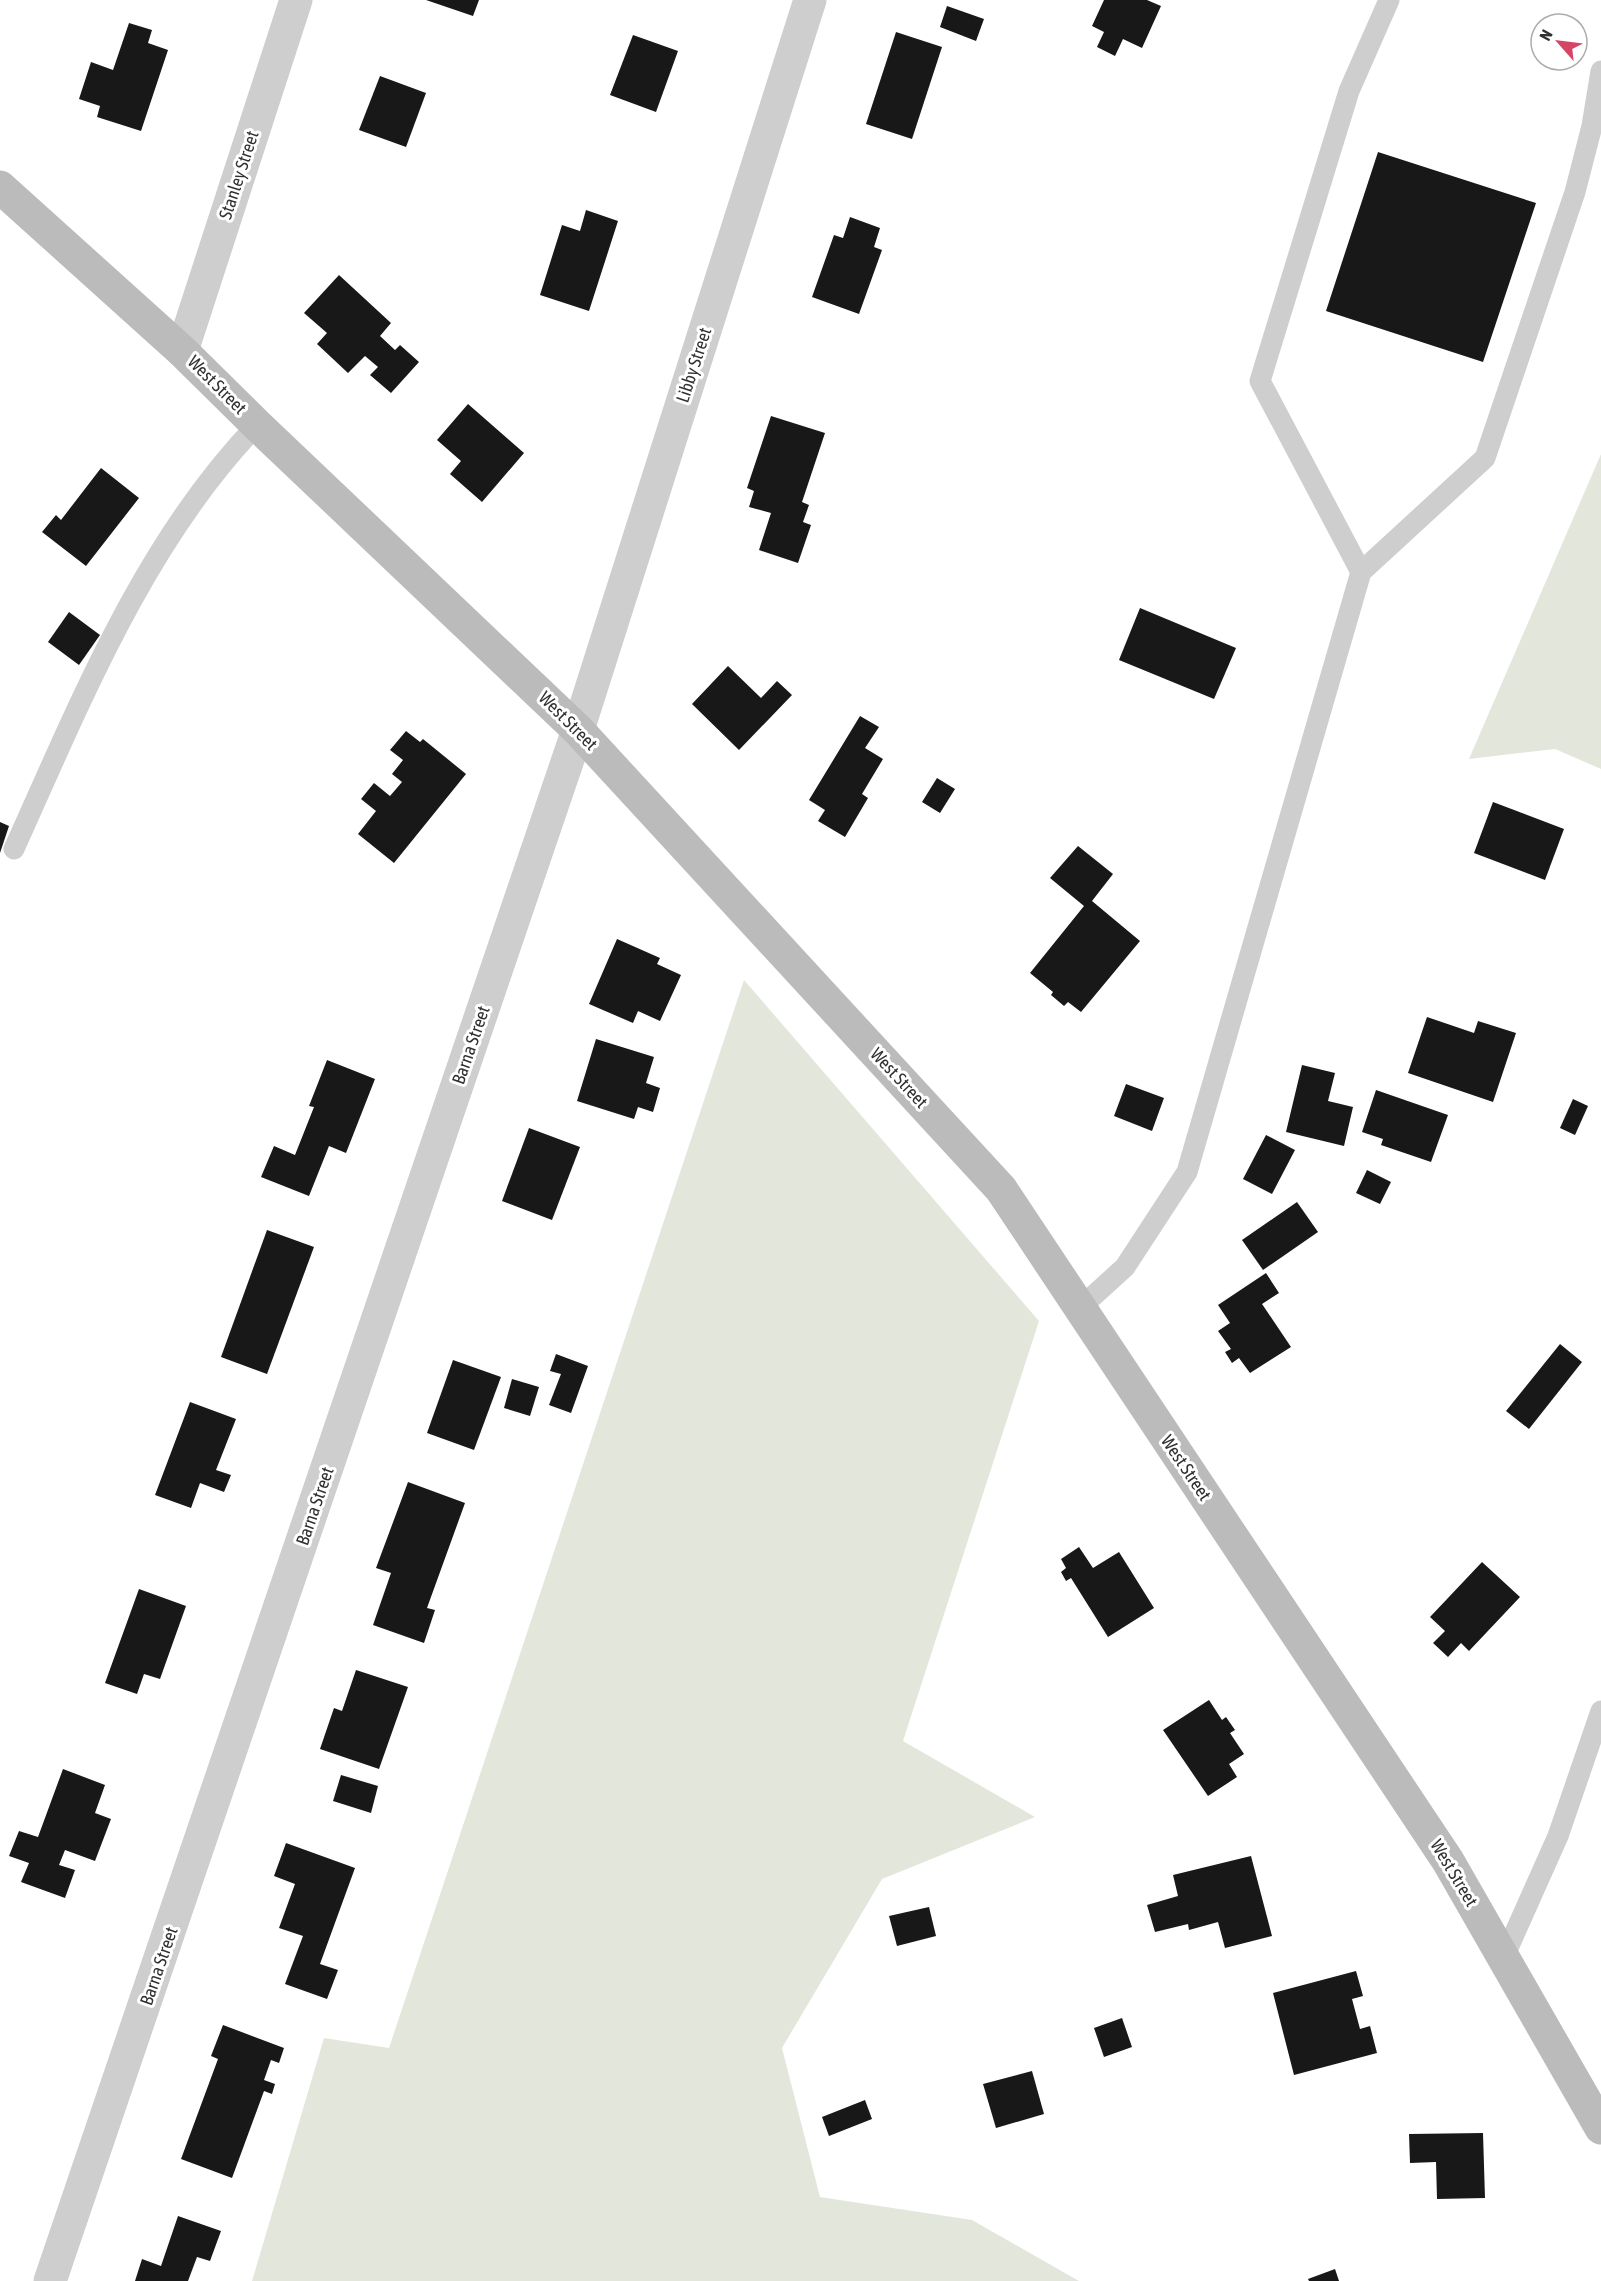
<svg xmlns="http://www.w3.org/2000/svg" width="1601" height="2281" font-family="'Asap Condensed',sans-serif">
<rect width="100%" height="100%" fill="#fff"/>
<g fill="#e3e7db">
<polygon points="1601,454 1601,769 1555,749 1469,759"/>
<polygon points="744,980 1039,1321 903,1741 1035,1817 882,1879 782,2048 820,2197 972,2220 1079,2281 252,2281 324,2038 389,2048"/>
</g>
<g fill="#181818">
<polygon points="426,0 479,0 473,16"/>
<polygon points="1104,0 1147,0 1161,6 1142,48 1123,39 1115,56 1097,47 1104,32 1092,26"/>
<polygon points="947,6 984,19 976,41 940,27"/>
<polygon points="129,23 152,30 148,43 168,50 141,131 97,117 100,106 79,99 91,62 113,70"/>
<polygon points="896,32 942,47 912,139 866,124"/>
<polygon points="633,35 678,51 656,112 610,95"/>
<polygon points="380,76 426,93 406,147 359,130"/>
<polygon points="1378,152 1536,203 1483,362 1326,311"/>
<polygon points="586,210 618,221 589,311 540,295 562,225 580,231"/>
<polygon points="850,217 880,228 874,247 882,250 859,314 812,297 834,235 843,238"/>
<polygon points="339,275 391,323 380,336 395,350 400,345 419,362 391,393 370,375 378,367 365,356 348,373 317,344 327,333 304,313"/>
<polygon points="468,404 524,453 482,502 450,474 461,461 437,440"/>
<polygon points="771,416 825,433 802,502 809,505 803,522 811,525 798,563 759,550 771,513 749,507 754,491 747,488"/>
<polygon points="101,468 139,498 86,566 42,532 56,515 61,520"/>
<polygon points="1140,608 1236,648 1214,699 1119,660"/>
<polygon points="69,612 100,635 79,665 48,642"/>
<polygon points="728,666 761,698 777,681 792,695 739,750 692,704"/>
<polygon points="860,716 879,727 865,748 883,759 862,794 868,798 845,837 818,821 825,810 809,800"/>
<polygon points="406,731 420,742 423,739 466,774 394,863 358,834 376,811 361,799 374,783 390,796 402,782 392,774 403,760 390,750"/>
<polygon points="937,778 955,789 940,813 922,802"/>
<polygon points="1493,802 1564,829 1545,880 1474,853"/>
<polygon points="0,822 9,826 0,853"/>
<polygon points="1078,846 1113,874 1092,901 1140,941 1081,1012 1068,1002 1064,1006 1051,995 1053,992 1030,973 1084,906 1050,878"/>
<polygon points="617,939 660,958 657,964 681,975 660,1021 638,1011 633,1023 589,1004"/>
<polygon points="1427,1017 1474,1033 1478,1021 1516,1033 1493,1102 1408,1073"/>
<polygon points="596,1039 654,1057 646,1083 660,1088 653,1112 638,1107 634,1119 577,1101"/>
<polygon points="327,1060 375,1079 346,1153 329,1146 309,1196 261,1177 274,1146 295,1155 314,1107 309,1106"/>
<polygon points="1302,1065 1335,1073 1328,1101 1353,1107 1344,1146 1286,1132"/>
<polygon points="1126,1084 1164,1098 1152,1131 1114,1116"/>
<polygon points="1376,1090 1448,1115 1431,1162 1381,1145 1383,1139 1362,1132"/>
<polygon points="1573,1099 1588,1106 1575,1135 1560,1128"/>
<polygon points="529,1128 580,1147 552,1220 502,1201"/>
<polygon points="1266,1135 1295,1150 1272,1194 1243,1179"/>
<polygon points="1367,1170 1391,1182 1380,1204 1356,1193"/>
<polygon points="1297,1202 1318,1232 1263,1270 1242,1240"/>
<polygon points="267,1230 314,1247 267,1374 221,1357"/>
<polygon points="1266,1273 1279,1293 1262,1304 1291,1347 1250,1373 1239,1358 1232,1363 1225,1352 1231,1349 1218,1331 1230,1323 1218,1305"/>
<polygon points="1560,1344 1582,1362 1529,1429 1506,1411"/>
<polygon points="556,1354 588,1366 571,1413 549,1405 561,1374 550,1371"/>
<polygon points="453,1360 501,1377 474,1450 427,1433"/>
<polygon points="512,1379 539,1387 530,1416 504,1408"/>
<polygon points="190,1402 236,1419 216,1470 231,1475 224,1492 200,1483 191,1508 155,1495"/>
<polygon points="408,1482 465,1503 427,1608 435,1610 424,1643 373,1625 391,1573 376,1568"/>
<polygon points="1079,1547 1093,1568 1119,1552 1154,1608 1108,1637 1071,1578 1066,1581 1061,1572 1066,1568 1061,1559"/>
<polygon points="1482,1562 1520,1597 1469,1651 1461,1643 1448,1657 1433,1643 1445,1631 1430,1617"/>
<polygon points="139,1589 186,1606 160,1679 144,1674 137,1694 105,1683"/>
<polygon points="356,1670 408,1687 379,1769 320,1749 334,1708 342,1711"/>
<polygon points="1209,1700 1222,1720 1226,1717 1235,1730 1230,1733 1244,1754 1229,1764 1237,1777 1208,1796 1163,1730"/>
<polygon points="63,1769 105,1785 95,1813 111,1819 95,1861 65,1850 59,1865 75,1870 65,1898 21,1882 29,1863 9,1856 19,1831 38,1837"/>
<polygon points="341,1775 378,1786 371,1813 333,1801"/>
<polygon points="286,1843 355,1868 320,1964 338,1970 327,1999 285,1984 303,1936 279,1928 295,1884 274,1876"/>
<polygon points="1251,1856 1272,1936 1225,1948 1218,1922 1189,1930 1188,1924 1155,1932 1147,1905 1178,1896 1173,1875"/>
<polygon points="929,1907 936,1936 897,1946 889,1916"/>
<polygon points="1356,1971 1363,1996 1352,1999 1360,2029 1370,2026 1377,2053 1294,2075 1273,1993"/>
<polygon points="1122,2018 1132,2047 1104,2057 1094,2028"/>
<polygon points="223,2025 284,2048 279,2063 271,2060 264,2080 275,2084 272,2094 264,2091 232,2178 181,2159 218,2059 211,2056"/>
<polygon points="1032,2071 1044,2114 996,2128 983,2084"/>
<polygon points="865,2100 872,2119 829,2136 822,2117"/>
<polygon points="1483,2133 1485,2198 1437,2199 1436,2162 1410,2163 1409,2134"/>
<polygon points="178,2216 221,2231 210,2261 197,2257 188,2281 135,2281 142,2259 161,2266"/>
<polygon points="1335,2269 1339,2281 1309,2281 1308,2279"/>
</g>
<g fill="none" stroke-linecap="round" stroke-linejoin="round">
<g stroke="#cecece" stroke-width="21">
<polyline points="1361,572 1260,381 1349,91 1389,0"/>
<path d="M 14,849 C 80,703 144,542 257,425"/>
<polyline points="1080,1308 1125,1267 1187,1172 1361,572 1485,458 1575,192 1592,126 1601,71"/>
<polyline points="1504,1957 1558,1836 1601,1711"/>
</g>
<g stroke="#cecece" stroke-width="33">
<polyline points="182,351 296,0"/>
<polyline points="50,2281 578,730 810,0"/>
</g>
<polyline stroke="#bbb" stroke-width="33" points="0,187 182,351 257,425 578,730 1001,1189 1448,1861 1601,2128"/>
</g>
<g text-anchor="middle" stroke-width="6" stroke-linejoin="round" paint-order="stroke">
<g font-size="18" fill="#313131" stroke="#fff">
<text transform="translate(239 175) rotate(-72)" y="6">Stanley Street</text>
<text transform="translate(694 365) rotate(-72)" y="6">Libby Street</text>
<text transform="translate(217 385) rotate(45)" y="6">West Street</text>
<text transform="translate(568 721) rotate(45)" y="6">West Street</text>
<text transform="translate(471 1045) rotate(-71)" y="6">Barna Street</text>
<text transform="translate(899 1078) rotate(47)" y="6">West Street</text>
<text transform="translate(1186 1468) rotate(56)" y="6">West Street</text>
<text transform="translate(315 1506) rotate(-71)" y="6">Barna Street</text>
<text transform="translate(1454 1873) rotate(59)" y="6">West Street</text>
<text transform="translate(159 1966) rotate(-71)" y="6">Barna Street</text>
</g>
</g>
<g transform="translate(1559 42) rotate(298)"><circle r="28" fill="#ffffff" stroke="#adadad" stroke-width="1.5"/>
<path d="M0-4.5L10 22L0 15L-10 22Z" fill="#d54665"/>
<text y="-9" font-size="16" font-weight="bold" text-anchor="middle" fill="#313131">N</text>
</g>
</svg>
